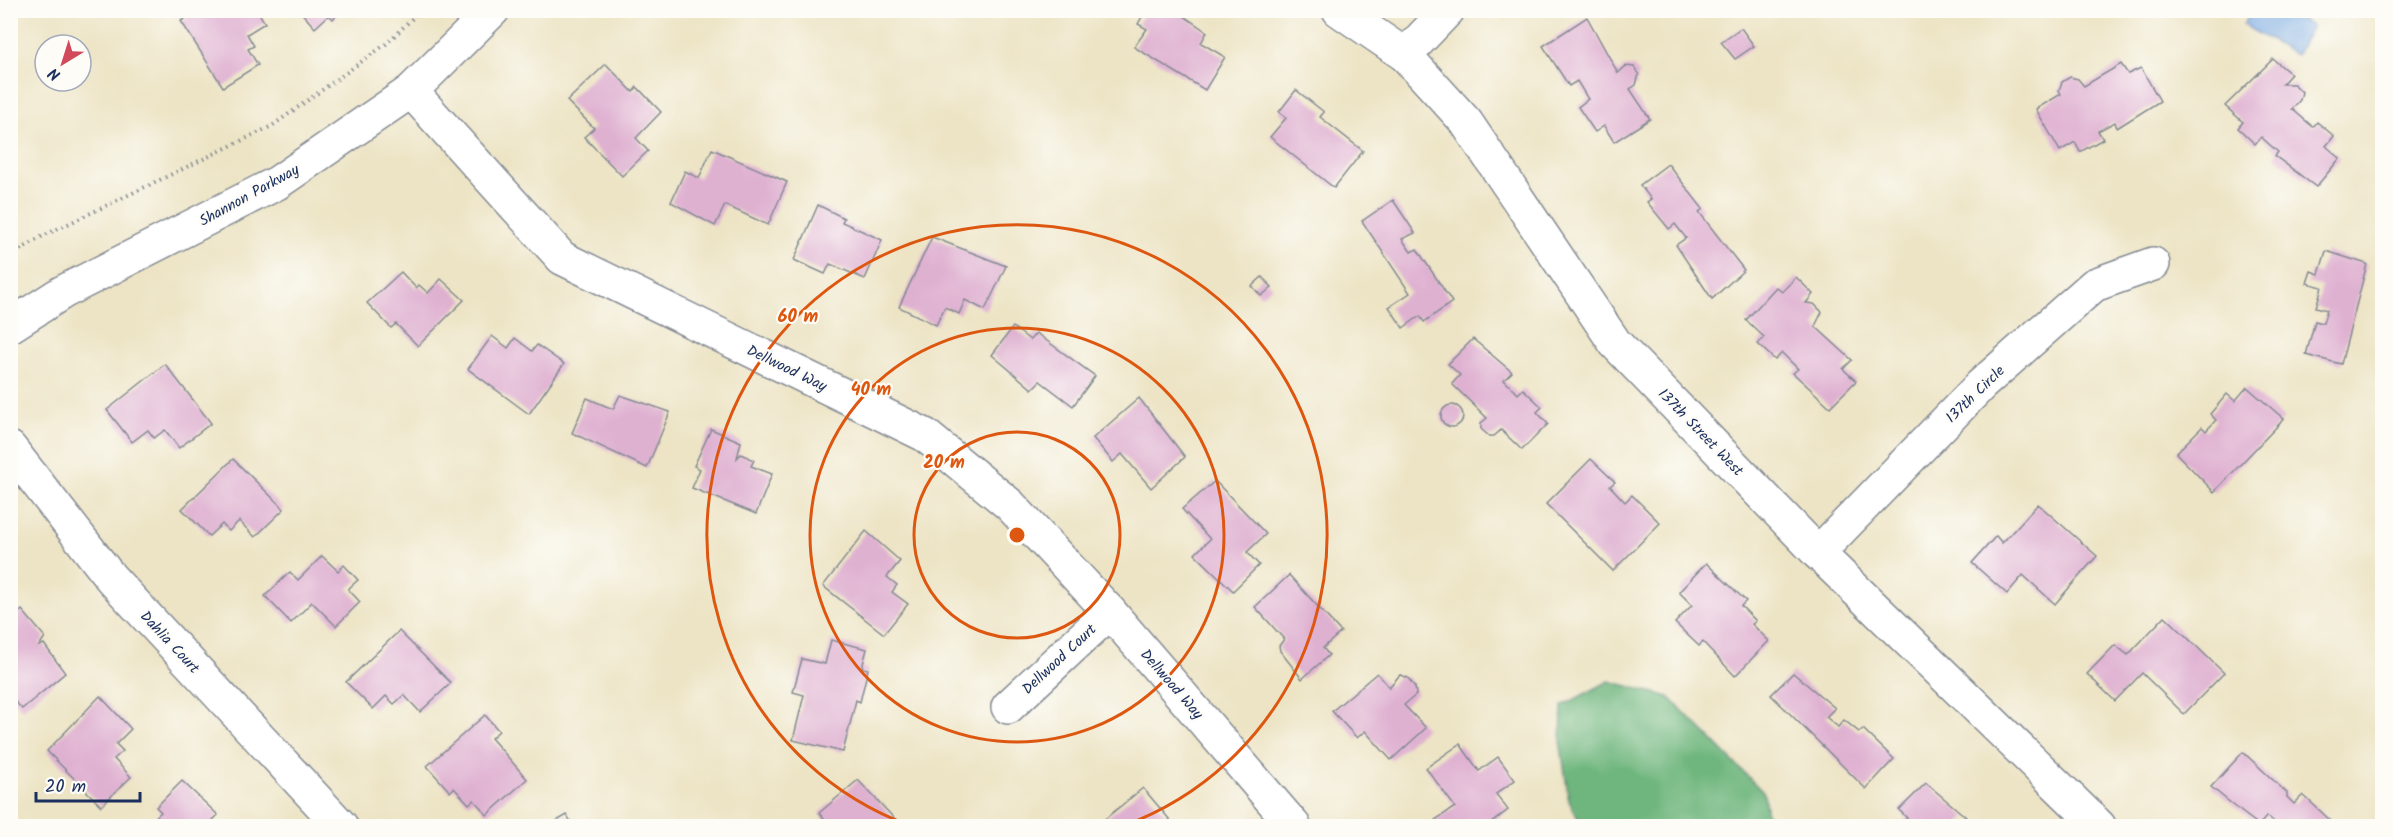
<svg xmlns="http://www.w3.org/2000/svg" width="2393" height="837" font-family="Kalam,sans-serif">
<rect width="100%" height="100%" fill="#fdfcf7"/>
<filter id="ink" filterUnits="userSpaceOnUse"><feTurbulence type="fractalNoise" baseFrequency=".0167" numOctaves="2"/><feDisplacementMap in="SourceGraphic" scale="12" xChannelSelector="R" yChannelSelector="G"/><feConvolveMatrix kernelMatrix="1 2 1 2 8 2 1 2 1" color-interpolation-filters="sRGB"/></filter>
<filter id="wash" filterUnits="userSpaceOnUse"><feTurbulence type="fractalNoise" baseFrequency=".008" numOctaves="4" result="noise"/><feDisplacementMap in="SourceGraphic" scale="24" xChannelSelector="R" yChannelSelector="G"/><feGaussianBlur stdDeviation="1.35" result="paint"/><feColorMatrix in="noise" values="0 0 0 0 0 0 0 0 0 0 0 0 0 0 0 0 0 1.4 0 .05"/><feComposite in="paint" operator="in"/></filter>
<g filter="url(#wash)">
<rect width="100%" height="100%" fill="#ede4c5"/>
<polygon fill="#6eb67d" stroke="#44726e" stroke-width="1.5" points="1609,681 1669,697 1764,793 1768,826 1582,826 1569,801 1561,746 1562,706"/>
<polygon fill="#77a8e2" stroke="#496ca0" stroke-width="1.5" points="2284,10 2312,26 2296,55 2243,25 2251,11"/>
<g id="blocks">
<g fill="#dfb1d1">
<polygon points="199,10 257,10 265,23 247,34 254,46 248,49 258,65 223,87 181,21"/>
<polygon points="299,10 342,10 333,19 329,15 315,28"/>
<polygon points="1146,10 1175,10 1207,32 1201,43 1225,57 1205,90 1134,47 1147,29 1138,24"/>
<polygon points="1587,17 1618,73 1626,66 1634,67 1639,74 1636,85 1630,89 1650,119 1614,142 1604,126 1595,132 1578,107 1588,99 1577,81 1569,86 1543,46"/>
<polygon points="1741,28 1754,46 1735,59 1721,42"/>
<polygon points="2273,59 2291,74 2282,84 2294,84 2302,92 2300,100 2292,109 2313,127 2317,122 2334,136 2326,146 2340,158 2316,187 2275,156 2278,152 2261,137 2255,144 2238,128 2243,122 2225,106"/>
<polygon points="606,64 633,92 637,87 661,112 636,138 648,151 622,176 584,137 594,128 567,101"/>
<polygon points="2121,64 2128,74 2141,68 2160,101 2117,128 2115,122 2098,131 2103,139 2080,152 2075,142 2060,151 2036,109 2061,94 2059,90 2062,82 2070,77 2078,79 2084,86"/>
<polygon points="1296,90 1324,112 1320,117 1363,151 1334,188 1270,137 1286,118 1279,112"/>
<polygon points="712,149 787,182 768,225 725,205 715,226 671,202 685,171 699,178"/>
<polygon points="1668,164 1703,209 1699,212 1744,270 1712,299 1676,245 1686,238 1675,224 1669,229 1647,202 1651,199 1640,185"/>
<polygon points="1393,200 1415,233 1402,239 1411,252 1417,249 1452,302 1424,322 1420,316 1403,328 1389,307 1410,293 1362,221"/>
<polygon points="818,205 844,218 842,222 882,240 865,279 830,264 825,274 794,260"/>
<polygon points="932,237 1006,266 985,310 965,300 959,314 945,307 936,325 899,307"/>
<polygon points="2326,251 2367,264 2341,364 2306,355 2315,321 2323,323 2327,310 2316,307 2322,287 2307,283 2311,271 2319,274"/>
<polygon points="401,272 416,288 419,285 428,293 441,279 464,300 418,346 396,324 391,328 367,303"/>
<polygon points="1262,277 1272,287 1261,296 1252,286"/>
<polygon points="1796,277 1813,294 1806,303 1814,304 1822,312 1815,326 1852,360 1843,369 1856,381 1830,407 1793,373 1798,369 1782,353 1775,360 1758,344 1764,337 1746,320 1776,287 1782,292"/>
<polygon points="1013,327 1030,340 1036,333 1095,376 1073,406 1040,381 1032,389 992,355"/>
<polygon points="492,336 508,348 515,338 532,351 537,345 564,364 529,414 468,369"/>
<polygon points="1473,339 1512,372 1504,380 1518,394 1523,389 1542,407 1537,412 1548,424 1522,450 1501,430 1494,436 1489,436 1481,429 1481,423 1487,418 1452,384 1460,375 1448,364"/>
<polygon points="165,364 211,423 179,448 165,430 154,438 148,430 132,442 107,410"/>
<polygon points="2247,387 2284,419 2214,492 2176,453 2202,427 2206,431 2216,420 2210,414 2227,394 2235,401"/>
<polygon points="620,395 670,412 647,468 572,433 587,398 613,409"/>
<polygon points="1139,398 1185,457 1151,488 1122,454 1113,462 1093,438"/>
<circle cx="1452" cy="416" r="11"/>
<polygon points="711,429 741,442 737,458 741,454 754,460 751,466 772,474 756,514 692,488 700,469 694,466"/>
<polygon points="233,459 284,509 255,537 239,521 229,531 222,524 209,536 182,509"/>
<polygon points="1591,459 1615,482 1610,486 1625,502 1632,495 1660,523 1613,571 1546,504"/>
<polygon points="1215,481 1266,534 1247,552 1259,565 1233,591 1195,554 1210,539 1182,509"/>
<polygon points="2038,504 2097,556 2055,604 2023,575 2007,594 1972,563 1996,536 2002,543"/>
<polygon points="866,531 900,561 887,577 897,585 892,592 908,604 884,634 823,586"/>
<polygon points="322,556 338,571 344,565 358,580 348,589 360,602 336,626 312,602 291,623 265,596 290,572 298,580"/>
<polygon points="1706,563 1746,601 1741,606 1756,621 1752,624 1769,641 1735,676 1703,642 1699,646 1675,623 1692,605 1679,592"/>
<polygon points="1289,575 1341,632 1323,648 1329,655 1302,679 1280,651 1279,646 1284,639 1255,607"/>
<polygon points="22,610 45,637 39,646 44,644 65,673 22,709 10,696 10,620"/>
<polygon points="2165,616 2224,673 2184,714 2142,673 2115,701 2087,674 2115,645 2128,655"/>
<polygon points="399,631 451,683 420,712 404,695 394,704 386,696 373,709 346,682"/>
<polygon points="831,640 867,649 862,668 868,669 860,702 856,700 843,752 793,740 804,695 793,692 802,659 825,664"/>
<polygon points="1377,673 1389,687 1400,675 1408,678 1415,687 1416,695 1404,705 1426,728 1391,760 1365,731 1357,738 1332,711"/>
<polygon points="1793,673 1835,708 1826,717 1838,727 1844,720 1859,732 1863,729 1894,759 1866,789 1771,695"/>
<polygon points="100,696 131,729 116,744 123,751 114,759 131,777 101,806 47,751"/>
<polygon points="485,715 499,731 491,738 527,779 487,815 474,800 469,804 454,788 450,792 427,766"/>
<polygon points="1460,744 1479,771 1498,757 1515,780 1496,794 1508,810 1487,826 1441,826 1435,820 1455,807 1426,768"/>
<polygon points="2243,752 2287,793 2287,797 2294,804 2303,795 2331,821 2326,826 2274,826 2276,825 2267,816 2259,825 2243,813 2211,787"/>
<polygon points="858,780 892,816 902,826 830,826 819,813"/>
<polygon points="182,781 218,815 212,821 218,826 146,826 161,812 156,807"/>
<polygon points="1926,783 1966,817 1957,826 1899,826 1907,818 1899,810"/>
<polygon points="1143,788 1175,826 1103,826 1100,823"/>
<polygon points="567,815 573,826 548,826"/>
</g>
</g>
</g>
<g filter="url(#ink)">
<use href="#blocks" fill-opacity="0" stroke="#848a92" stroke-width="1.5"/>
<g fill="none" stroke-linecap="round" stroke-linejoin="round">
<g stroke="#848a92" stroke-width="36">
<g id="minor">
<polyline points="1339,10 1405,55 1466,122 1615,343 1818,553 2099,826"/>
<polyline points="1405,55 1448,10"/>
<polyline points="411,91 562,258 925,435 1010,505 1110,612 1294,826"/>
<polyline points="10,448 111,578 341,826"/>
<polyline points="1818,553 1981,385 2094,285 2153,264"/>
<polyline points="1008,707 1110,612"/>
</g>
</g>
<g stroke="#848a92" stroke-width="36">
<polyline id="tertiary" points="10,326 63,292 277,183 411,91 493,10"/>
</g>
<polyline stroke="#848a92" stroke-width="4" stroke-dasharray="1.5 4.5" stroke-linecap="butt" points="10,256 43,236 272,126 386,44 421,10"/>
<use href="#minor" stroke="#fff" stroke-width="33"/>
<use href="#tertiary" stroke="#fff" stroke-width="33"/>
</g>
</g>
<g fill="none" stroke="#de5710" stroke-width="3">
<circle cx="1017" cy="535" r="103"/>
<circle cx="1017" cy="535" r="207"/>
<path d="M911 826A310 310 0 1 1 1123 826"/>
</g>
<g text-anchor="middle" stroke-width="4.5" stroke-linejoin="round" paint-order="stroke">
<g font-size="15" fill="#1b2f5e" stroke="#fdfcf7">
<text transform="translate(249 195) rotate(-29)" y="5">Shannon Parkway</text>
<text transform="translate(787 368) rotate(26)" y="5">Dellwood Way</text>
<text transform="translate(1975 394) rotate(-44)" y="5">137th Circle</text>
<text transform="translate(1701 432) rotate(46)" y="5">137th Street West</text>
<text transform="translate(170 642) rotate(47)" y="5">Dahlia Court</text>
<text transform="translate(1059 659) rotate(-43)" y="5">Dellwood Court</text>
<text transform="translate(1172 684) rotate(49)" y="5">Dellwood Way</text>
</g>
</g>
<circle cx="1017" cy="535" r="9" fill="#de5710" stroke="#fdfcf7" stroke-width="3"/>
<g font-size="18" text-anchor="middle" font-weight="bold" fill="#de5710" stroke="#fdfcf7" stroke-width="4.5" stroke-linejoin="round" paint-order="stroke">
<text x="798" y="322">60 m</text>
<text x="871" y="395">40 m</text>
<text x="944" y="468">20 m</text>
</g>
<rect width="2393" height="837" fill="none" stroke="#fdfcf7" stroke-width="36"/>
<g transform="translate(63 63) rotate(218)"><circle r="28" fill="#fdfcf7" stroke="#a3aaba" stroke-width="1.5"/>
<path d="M0-4.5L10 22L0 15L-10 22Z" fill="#d1495b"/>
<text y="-9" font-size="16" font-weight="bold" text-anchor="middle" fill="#1b2f5e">N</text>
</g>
<path d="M36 792v9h104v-9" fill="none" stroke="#1b2f5e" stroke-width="3"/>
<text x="45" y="792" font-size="18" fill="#1b2f5e" stroke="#fdfcf7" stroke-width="4.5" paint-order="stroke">20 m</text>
</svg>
